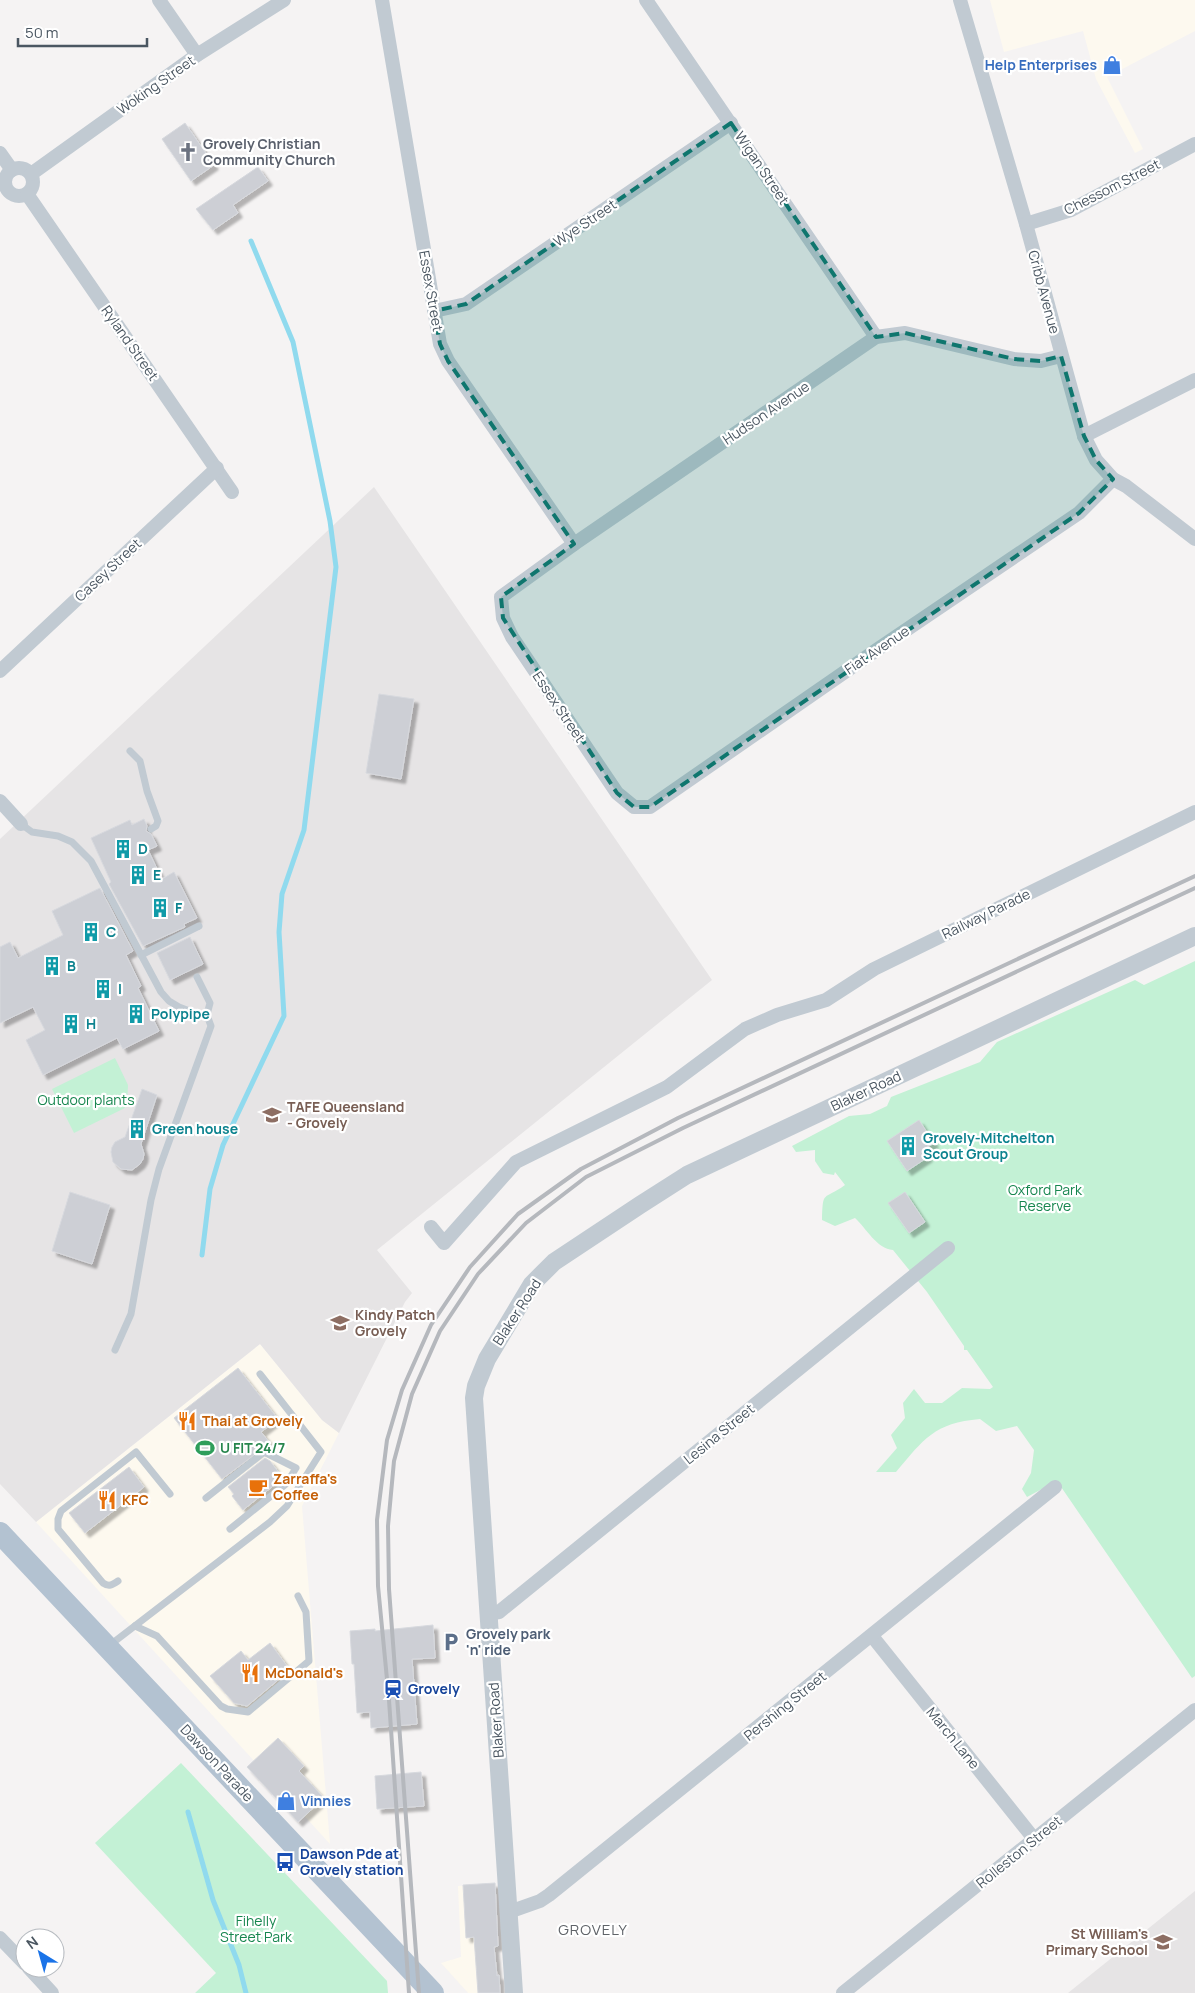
<svg xmlns="http://www.w3.org/2000/svg" width="1195" height="1993" font-family="Manrope,sans-serif">
<defs>
<filter id="shadow"><feDropShadow dx="4.5" dy="4.5" stdDeviation="1" flood-color="#0004"/></filter>
</defs>
<rect width="100%" height="100%" fill="#f5f3f3"/>
<g fill="#fdf9ef">
<polygon points="990,0 1195,0 1195,31 1107,77 1143,149 1135,153 1096,79 1083,31 1004,52"/>
<polygon points="260,1344 322,1420 339,1433 302,1506 330,1844 36,1522"/>
<polygon points="489,1884 496,1993 468,1993 441,1963 461,1957 458,1886"/>
</g>
<g fill="#e6e4e5">
<polygon points="374,487 712,980 377,1250 412,1293 405,1302 339,1433 322,1420 260,1344 36,1522 0,1484 0,839"/>
<polygon points="1195,1891 1195,1993 1068,1993"/>
</g>
<g fill="#c3f1d5">
<path d="M 1195,961 L 1195,1676 L 1192,1678 L 1057,1481 L 1027,1497 L 1022,1489 L 1031,1473 L 1034,1450 L 1017,1426 L 996,1431 L 980,1419 C 934,1423 924,1439 896,1472 L 876,1472 L 897,1448 L 891,1435 L 905,1418 L 903,1403 L 914,1389 L 925,1403 L 942,1403 L 962,1388 L 990,1389 L 993,1387 L 967,1350 L 964,1350 L 964,1346 L 927,1292 L 893,1250 C 877,1249 866,1228 855,1218 L 835,1226 L 822,1220 C 823,1189 823,1201 845,1185 L 835,1172 L 834,1175 L 823,1173 L 815,1161 L 815,1150 L 796,1152 L 792,1146 L 849,1116 L 870,1114 L 887,1106 L 891,1097 L 980,1062 L 997,1042 L 1135,980 L 1144,985 Z"/>
<polygon points="115,1058 128,1085 127,1107 74,1133 52,1089"/>
<polygon points="181,1763 387,1981 388,1993 195,1993 216,1973 95,1843"/>
</g>
<g fill="none" stroke-linecap="round" stroke-linejoin="round">
<g stroke="#90daee" stroke-width="5">
<polyline points="202,1255 210,1189 223,1145 284,1016 279,932 282,894 304,830 336,567 330,521 293,342 251,241"/>
<polyline points="188,1812 213,1900 239,1965 246,1993"/>
</g>
</g>
<g fill="#cdcfd5" stroke="#d7d9de" filter="url(#shadow)">
<polygon points="185,123 214,165 191,181 162,139"/>
<polygon points="258,167 268,181 233,205 238,213 213,230 196,209"/>
<polygon points="379,694 414,699 401,779 366,773"/>
<polygon points="144,819 147,826 146,831 151,834 157,846 148,850 162,879 174,872 197,918 184,924 185,927 143,946 109,884 111,882 91,838 130,820 132,825"/>
<polygon points="100,888 133,951 126,955 141,986 138,988 159,1031 123,1049 117,1038 43,1075 26,1040 45,1030 33,1007 0,1023 0,947 10,942 18,958 63,935 52,911"/>
<polygon points="190,937 203,964 170,980 157,953"/>
<polygon points="142,1089 157,1095 141,1144 144,1154 143,1159 140,1164 132,1170 121,1169 113,1162 111,1152 112,1147 115,1142 125,1137"/>
<polygon points="919,1120 934,1143 923,1150 928,1157 907,1171 887,1141"/>
<polygon points="70,1192 110,1205 92,1264 52,1251"/>
<polygon points="905,1192 925,1222 909,1233 888,1203"/>
<polygon points="238,1368 278,1419 261,1432 270,1443 222,1479 174,1418"/>
<polygon points="265,1458 270,1461 283,1478 243,1510 232,1496 234,1494 228,1487"/>
<polygon points="129,1467 144,1487 85,1533 69,1513"/>
<polygon points="433,1625 435,1658 412,1659 417,1724 371,1728 370,1712 357,1713 354,1664 352,1664 350,1631 375,1629 375,1631"/>
<polygon points="270,1643 290,1670 247,1706 234,1703 210,1676 241,1651 248,1660"/>
<polygon points="278,1738 304,1766 299,1771 324,1798 298,1822 247,1767"/>
<polygon points="421,1772 424,1806 377,1809 375,1776"/>
<polygon points="495,1883 498,1946 494,1947 497,1976 499,1975 500,1993 478,1993 474,1937 466,1938 463,1885"/>
</g>
<g fill="none" stroke-linecap="round" stroke-linejoin="round">
<g stroke="#c1cad2" stroke-width="7">
<polyline points="130,751 140,761 147,791 158,821 156,826 151,829"/>
<polyline points="21,824 32,832 58,836 72,842 91,861 161,992 169,1001 179,1007 208,1018 211,1026 159,1169 151,1200 131,1314 115,1350"/>
<polyline points="141,955 199,926"/>
<polyline points="197,977 210,1003 206,1018"/>
<polyline points="206,1498 264,1452 296,1468 286,1484 230,1529"/>
<path d="M 118,1581 C 112,1585 109,1587 103,1583 L 58,1529 L 58,1519 L 61,1511 L 136,1452 L 170,1494"/>
<polyline points="135,1626 157,1636 221,1706 227,1709 248,1712 309,1661 306,1612 298,1596"/>
<polyline points="110,1645 270,1522 287,1506 321,1452 260,1374"/>
</g>
<g stroke="#c1cad2" stroke-width="14">
<polyline points="159,0 197,55"/>
<polyline points="382,0 440,344 448,361 574,544"/>
<polyline points="646,0 876,337"/>
<polyline points="960,0 1026,224 1084,436 1096,460 1113,479 1126,486 1195,539"/>
<polyline points="0,153 12,170"/>
<circle cx="19" cy="182" r="14"/>
<polyline points="31,174 197,55 284,0"/>
<polyline points="27,194 232,492"/>
<polyline points="1026,224 1071,210 1195,144"/>
<polyline points="434,311 466,304 731,123"/>
<polyline points="1061,356 1041,361 1014,359 905,333 876,337 574,544 501,597 503,618 512,637 617,793 634,807 650,807 878,649 1079,513 1113,479"/>
<polyline points="1084,436 1195,380"/>
<polyline points="0,671 217,468"/>
<polyline points="0,801 21,824"/>
<polyline points="431,1227 444,1243 516,1162 667,1087 745,1029 777,1015 826,1000 874,969 1195,812"/>
<polyline points="488,1614 499,1612 948,1248"/>
<polyline points="872,1636 1035,1840"/>
<polyline points="509,1912 540,1901 549,1895 1055,1487"/>
<polyline points="0,1938 25,1964"/>
<polyline points="29,1968 52,1993"/>
<polyline points="843,1993 1195,1710"/>
</g>
<polyline stroke="#c1cad2" stroke-width="18" points="514,1993 474,1398 476,1386 487,1359 532,1284 554,1262 640,1205 687,1175 1195,936"/>
<polyline stroke="#b3c2d1" stroke-width="22" points="0,1533 433,1993"/>
<g stroke="#b5b8bd" stroke-width="4">
<polyline points="409,1993 389,1700 378,1586 377,1520 387,1440 402,1390 431,1325 470,1267 518,1214 581,1169 678,1118 1195,876"/>
<polyline points="419,1993 389,1589 388,1526 394,1461 412,1394 440,1331 478,1274 526,1223 586,1177 683,1128 1195,888"/>
</g>
</g>
<path fill="#0f766e" fill-opacity="0.2" stroke="#0f766e" stroke-width="4" stroke-dasharray="10 6" stroke-linejoin="round" d="M 731,123 L 876,337 L 905,333 L 1014,359 L 1041,361 L 1061,356 L 1084,436 L 1096,460 L 1113,479 L 1079,513 L 650,807 L 634,807 L 617,793 L 503,618 L 501,597 L 574,544 L 448,361 L 440,344 L 434,311 L 466,304 Z"/>
<defs>
<g id="shop-bare" transform="scale(1.5)"><path d="M-5-2.5h2.3a2.7 3.5 0 0 1 5.4 0H5L5.5 6h-11ZM-1.5-2.5h3a1.5 2.3 0 0 0-3 0Z" fill="#3f7fe0" stroke="#fff" stroke-width="2.5" paint-order="stroke"/></g>
<g id="church-bare" transform="scale(1.5)"><path d="M-1.2-6h2.4v3.5h3.3v2.4h-3.3V6h-2.4V-.1h-3.3v-2.4h3.3Z" fill="#6b7280" stroke="#fff" stroke-width="2.5" paint-order="stroke"/></g>
<g id="building-bare" transform="scale(1.5)"><path d="M-4-6H4V6H1V3H-1V6H-4ZM-2.5-4.3h1.7v1.8h-1.7ZM.8-4.3h1.7v1.8H.8ZM-2.5-1h1.7V.8h-1.7ZM.8-1h1.7V.8H.8Z" fill="#0f9aa8" stroke="#fff" stroke-width="2.5" paint-order="stroke"/></g>
<g id="university-bare" transform="scale(1.5)"><path d="M0-5L7-2L0 1L-7-2ZM-4 1L0 2.5L4 1V4Q0 6-4 4Z" fill="#8d6e63" stroke="#fff" stroke-width="2.5" paint-order="stroke"/></g>
<g id="school-bare" transform="scale(1.5)"><path d="M0-5L7-2L0 1L-7-2ZM-4 1L0 2.5L4 1V4Q0 6-4 4Z" fill="#8d6e63" stroke="#fff" stroke-width="2.5" paint-order="stroke"/></g>
<g id="restaurant-bare" transform="scale(1.5)"><path d="M-5-6h1v4h1v-4h1v4h1v-4h1v5L-1.5 .5V6h-2V.5L-5-1ZM5-6V6H3V1.5H1.5Q1.5-4 5-6Z" fill="#e8710a" stroke="#fff" stroke-width="2.5" paint-order="stroke"/></g>
<g id="stadium-bare" transform="scale(1.5)"><path d="M0-5a6.5 5 0 1 0 0 10a6.5 5 0 1 0 0-10ZM-3.5-1.8h7v3.6h-7Z" fill="#2e9e5b" stroke="#fff" stroke-width="2.5" paint-order="stroke"/></g>
<g id="cafe-bare" transform="scale(1.5)"><path d="M-5.5-4.5H6V0H3Q3 3.5 0 3.5H-2.5Q-5.5 3.5-5.5 0ZM3-3.2v2h1.7v-2ZM-6 4.5H4V6H-6Z" fill="#e8710a" stroke="#fff" stroke-width="2.5" paint-order="stroke"/></g>
<g id="parking-bare" transform="scale(1.5)"><path d="M-3.5-5.5H1a3.5 3.5 0 0 1 0 7H-1V5.5H-3.5ZM-1-3.4V-.6H.8a1.4 1.4 0 0 0 0-2.8Z" fill="#5c6f8a" stroke="#fff" stroke-width="2.5" paint-order="stroke"/></g>
<g id="station-bare" transform="scale(1.5)"><path d="M-3-6H3Q5-6 5-4V2Q5 4 3 4L4.5 6H3L1.5 4h-3L-3 6H-4.5L-3 4Q-5 4-5 2V-4Q-5-6-3-6ZM-3.5-4v3h7v-3ZM-3.5 1v1.5H-2V1ZM2 1v1.5H3.5V1Z" fill="#1a4fb4" stroke="#fff" stroke-width="2.5" paint-order="stroke"/></g>
<g id="bus-bare" transform="scale(1.5)"><path d="M-5-6H5V4H4V6H2V4H-2V6H-4V4H-5ZM-3.5-4V0h7V-4ZM-3.5 1.2v1.5H-2V1.2ZM2 1.2v1.5H3.5V1.2Z" fill="#1a4fb4" stroke="#fff" stroke-width="2.5" paint-order="stroke"/></g>
</defs>
<g fill-rule="evenodd">
<use href="#shop-bare" x="1112" y="65"/>
<use href="#church-bare" x="188" y="152"/>
<use href="#building-bare" x="123" y="849"/>
<use href="#building-bare" x="138" y="875"/>
<use href="#building-bare" x="160" y="908"/>
<use href="#building-bare" x="91" y="932"/>
<use href="#building-bare" x="52" y="966"/>
<use href="#building-bare" x="103" y="989"/>
<use href="#building-bare" x="136" y="1014"/>
<use href="#building-bare" x="71" y="1024"/>
<use href="#university-bare" x="272" y="1115"/>
<use href="#building-bare" x="137" y="1129"/>
<use href="#building-bare" x="908" y="1146"/>
<use href="#school-bare" x="340" y="1323"/>
<use href="#restaurant-bare" x="187" y="1421"/>
<use href="#stadium-bare" x="205" y="1448"/>
<use href="#cafe-bare" x="258" y="1487"/>
<use href="#restaurant-bare" x="107" y="1500"/>
<use href="#parking-bare" x="451" y="1642"/>
<use href="#restaurant-bare" x="250" y="1673"/>
<use href="#station-bare" x="393" y="1689"/>
<use href="#shop-bare" x="286" y="1801"/>
<use href="#bus-bare" x="285" y="1862"/>
<use href="#school-bare" x="1163" y="1942"/>
</g>
<g text-anchor="middle" stroke-width="4.5" stroke-linejoin="round" paint-order="stroke">
<g font-size="14" font-weight="bold" fill="#366cbe" stroke="#fff" text-anchor="end">
<text x="1097" y="70">Help Enterprises</text>
<text x="301" y="1806" text-anchor="start">Vinnies</text>
</g>
<g font-size="14" fill="#4a5661" stroke="#fff">
<text transform="translate(156 85) rotate(-35)" y="5">Woking Street</text>
<text transform="translate(762 168) rotate(56)" y="5">Wigan Street</text>
<text transform="translate(1112 187) rotate(-27)" y="5">Chessom Street</text>
<text transform="translate(585 223) rotate(-34)" y="5">Wye Street</text>
<text transform="translate(431 291) rotate(80)" y="5">Essex Street</text>
<text transform="translate(1044 292) rotate(75)" y="5">Cribb Avenue</text>
<text transform="translate(130 343) rotate(55)" y="5">Ryland Street</text>
<text transform="translate(766 413) rotate(-34)" y="5">Hudson Avenue</text>
<text transform="translate(108 570) rotate(-43)" y="5">Casey Street</text>
<text transform="translate(877 650) rotate(-34)" y="5">Fiat Avenue</text>
<text transform="translate(559 707) rotate(56)" y="5">Essex Street</text>
<text transform="translate(986 914) rotate(-26)" y="5">Railway Parade</text>
<text transform="translate(866 1091) rotate(-25)" y="5">Blaker Road</text>
<text transform="translate(517 1312) rotate(-57)" y="5">Blaker Road</text>
<text transform="translate(719 1434) rotate(-39)" y="5">Lesina Street</text>
<text transform="translate(785 1706) rotate(-39)" y="5">Pershing Street</text>
<text transform="translate(496 1720) rotate(-94)" y="5">Blaker Road</text>
<text transform="translate(953 1738) rotate(51)" y="5">March Lane</text>
<text transform="translate(217 1763) rotate(47)" y="5">Dawson Parade</text>
<text transform="translate(1019 1852) rotate(-39)" y="5">Rolleston Street</text>
</g>
<g font-size="14" font-weight="bold" fill="#5b616d" stroke="#fff" text-anchor="start">
<text x="203" y="149">Grovely Christian<tspan x="203" dy="16">Community Church</tspan></text>
</g>
<g font-size="14" font-weight="bold" fill="#0d838f" stroke="#fff" text-anchor="start">
<text x="138" y="854">D</text>
<text x="153" y="880">E</text>
<text x="175" y="913">F</text>
<text x="106" y="937">C</text>
<text x="67" y="971">B</text>
<text x="118" y="994">I</text>
<text x="151" y="1019">Polypipe</text>
<text x="86" y="1029">H</text>
<text x="152" y="1134">Green house</text>
<text x="923" y="1143">Grovely-Mitchelton<tspan x="923" dy="16">Scout Group</tspan></text>
</g>
<g font-size="14" fill="#17864f" stroke="#fff">
<text x="86" y="1105">Outdoor plants</text>
<text x="1045" y="1195">Oxford Park<tspan x="1045" dy="16">Reserve</tspan></text>
<text x="256" y="1926">Fihelly<tspan x="256" dy="16">Street Park</tspan></text>
</g>
<g font-size="14" font-weight="bold" fill="#785e54" stroke="#fff" text-anchor="start">
<text x="287" y="1112">TAFE Queensland<tspan x="287" dy="16">- Grovely</tspan></text>
<text x="355" y="1320">Kindy Patch<tspan x="355" dy="16">Grovely</tspan></text>
<text x="1148" y="1939" text-anchor="end">St William's<tspan x="1148" dy="16">Primary School</tspan></text>
</g>
<g font-size="14" font-weight="bold" fill="#c56008" stroke="#fff" text-anchor="start">
<text x="202" y="1426">Thai at Grovely</text>
<text x="273" y="1484">Zarraffa's<tspan x="273" dy="16">Coffee</tspan></text>
<text x="122" y="1505">KFC</text>
<text x="265" y="1678">McDonald's</text>
</g>
<g font-size="14" font-weight="bold" fill="#27864d" stroke="#fff" text-anchor="start">
<text x="220" y="1453">U FIT 24/7</text>
</g>
<g font-size="14" font-weight="bold" fill="#4e5e75" stroke="#fff" text-anchor="start">
<text x="466" y="1639">Grovely park<tspan x="466" dy="16">'n' ride</tspan></text>
</g>
<g font-size="14" font-weight="bold" fill="#164399" stroke="#fff" text-anchor="start">
<text x="408" y="1694">Grovely</text>
<text x="300" y="1859">Dawson Pde at<tspan x="300" dy="16">Grovely station</tspan></text>
</g>
<g font-size="15" letter-spacing="1" fill="#5f6368" stroke="#fff">
<text x="593" y="1935">GROVELY</text>
</g>
</g>
<g transform="translate(40 1953) rotate(323)"><circle r="24" fill="#ffffff" stroke="#b7bbc0"/>
<path d="M0-4L9 19L0 12L-9 19Z" fill="#1a73e8"/>
<text y="-8" font-size="14" font-weight="bold" text-anchor="middle" fill="#4a5661">N</text>
</g>
<path d="M18 38v8h129v-8" fill="none" stroke="#4a5661" stroke-width="2.5"/>
<text x="25" y="38" font-size="15" fill="#4a5661" stroke="#ffffff" stroke-width="4" paint-order="stroke">50 m</text>
</svg>
